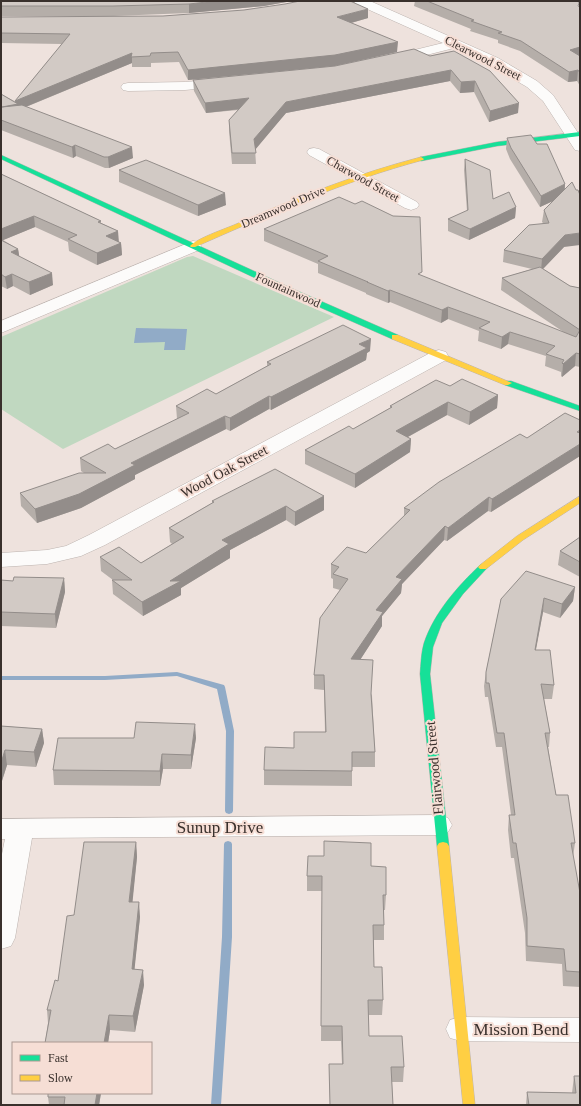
<svg xmlns="http://www.w3.org/2000/svg" width="581" height="1106" font-family="'Times New Roman',serif">
<rect width="100%" height="100%" fill="#eee2dd"/>
<polygon fill="#c0d8c0" points="193,256 334,317 63,449 1,409 1,337 187,257"/>
<polygon fill="#91abc7" points="136,328 187,329 185,350 164,350 165,342 134,343"/>
<g fill="none" stroke-linecap="round" stroke-linejoin="round">
<g fill="#91abc7" fill-rule="evenodd">
<polygon points="177,672 224,685 225,687 234,731 233,811 232,813 229,814 226,813 225,811 226,731 217,689 177,676 105,680 1,680 1,676 105,676"/>
<polygon points="228,841 231,842 232,844 232,937 221,1105 211,1105 222,937 224,844 225,842"/>
</g>
<g stroke="#bcb3af" stroke-width="1">
<g id="street">
<polygon points="354,1 370,1 498,58 537,81 553,95 580,136 580,151 575,150 543,101 527,87 488,64 454,48 391,64 386,63 384,60 386,57 443,43 356,4"/>
<polygon points="565,1 580,1 580,8 567,4"/>
<polygon points="222,79 227,80 229,83 227,86 185,90 128,91 123,90 121,87 123,84 128,83 185,82"/>
<polygon points="314,148 319,149 417,202 419,205 417,208 411,210 405,208 309,155 307,152 309,149"/>
<polygon points="193,241 199,242 201,246 199,250 1,333 1,321"/>
<polygon points="439,350 446,352 448,356 446,360 105,545 81,556 47,564 1,567 1,553 47,550 66,546 89,535 432,352"/>
<polygon points="439,815 448,818 452,825 448,832 439,835 32,838 15,938 11,946 1,949 1,859 5,839 1,839 1,819"/>
<polygon points="461,1017 580,1018 580,1042 461,1041 450,1038 446,1029 450,1020"/>
</g>
</g>
<g stroke="#bcb3af" stroke-width="1">
<g id="fast">
<polygon points="580,132 580,136 497,146 421,161 418,159 421,157 497,142"/>
<polygon points="1,155 291,288 398,335 399,337 395,339 392,339 285,292 1,159"/>
<polygon points="505,381 511,381 580,406 580,411 505,385 504,383"/>
<path d="M 483,564 L 488,567 L 463,594 L 442,623 L 433,647 L 430,674 L 449,846 L 447,849 L 443,850 L 439,849 L 437,846 L 420,674 C 421,664 421,653 424,643 C 434,613 457,587 480,565 Z"/>
</g>
</g>
<g stroke="#bcb3af" stroke-width="1">
<g id="slow">
<path d="M 421,157 L 424,159 L 423,160 C 344,181 270,214 195,247 L 191,247 L 190,246 C 198,238 222,230 234,225 C 295,198 356,174 421,157 Z"/>
<polygon points="392,335 398,335 512,383 508,385 505,385 392,339"/>
<polygon points="580,496 580,503 523,540 486,569 480,569 478,567 480,565 517,536"/>
<polygon points="443,842 447,843 449,846 475,1105 463,1105 437,846 439,843"/>
</g>
</g>
<use href="#street" fill="#fcfbfa" fill-rule="evenodd"/>
<use href="#fast" fill="#16e098" fill-rule="evenodd"/>
<use href="#slow" fill="#ffcf43" fill-rule="evenodd"/>
</g>
<g fill="#b5aea9">
<polygon points="1,1 292,1 264,6 189,13 114,16 1,16"/>
<polygon points="415,1 578,1 578,6 580,7 580,86 577,81 568,82 520,51 498,43 498,40 470,31 471,29 414,6"/>
<polygon points="1,17 368,18 351,23 397,52 335,66 188,80 179,62 151,63 151,67 132,67 132,63 26,107 133,158 109,168 105,168 76,156 73,158 1,130 1,94 16,102 15,101 62,44 1,43"/>
<polygon points="454,51 518,113 489,122 474,92 460,93 450,81 286,113 255,149 256,164 232,164 229,131 229,120 238,110 206,113 194,91 193,80 335,66 430,56"/>
<polygon points="507,138 565,184 564,247 543,269 570,286 580,288 580,367 575,366 562,377 561,376 561,372 545,366 546,356 508,344 501,349 478,341 479,331 448,319 441,323 390,302 388,303 366,294 366,293 318,273 318,264 264,241 264,229 421,276 565,333 501,290 502,278 532,269 503,262 504,250 543,223 542,222 544,210 553,201 540,207 510,159 506,149"/>
<polygon points="465,159 493,199 516,207 515,218 469,240 448,231 448,219 467,211 464,170"/>
<polygon points="119,170 226,205 198,216 119,182"/>
<polygon points="1,174 101,221 101,223 118,231 118,241 121,243 122,255 97,265 69,251 68,242 35,227 3,240 18,249 19,256 53,285 30,295 13,286 7,289 1,286"/>
<polygon points="370,351 367,353 366,360 271,410 269,409 230,431 226,429 135,475 135,479 81,508 37,523 21,506 20,493 84,473 81,471 80,458 115,449 177,419 176,406 216,394 267,366 267,362"/>
<polygon points="450,386 498,395 497,408 469,425 447,415 408,437 411,439 410,452 355,488 305,464 305,450 353,429 390,408 390,406"/>
<polygon points="580,420 580,456 491,512 488,511 447,541 444,540 402,584 401,593 382,616 382,626 360,660 372,696 375,752 375,767 352,767 352,786 264,785 264,770 294,748 325,732 324,690 314,689 314,675 340,590 333,588 333,579 331,578 331,564 366,553 404,516 404,508 527,438"/>
<polygon points="324,496 324,510 295,526 286,520 230,550 230,558 181,588 181,595 143,616 113,594 112,580 113,580 101,571 100,557 141,563 172,544 170,542 169,528 212,503 212,501"/>
<polygon points="580,537 580,577 558,565 560,551"/>
<polygon points="64,578 65,592 56,628 1,626 1,580 13,581"/>
<polygon points="575,587 573,601 560,618 543,612 536,650 554,685 552,699 544,699 550,733 549,747 548,747 556,795 575,843 573,857 580,893 580,987 563,986 562,964 526,961 525,933 514,858 511,858 508,830 509,815 511,815 502,747 496,747 488,697 485,697 484,686 486,672 501,599"/>
<polygon points="1,726 42,729 44,743 36,767 7,765 1,784"/>
<polygon points="196,738 191,769 163,769 160,786 54,785 53,770"/>
<polygon points="136,842 137,857 132,902 140,917 134,970 144,985 135,1032 110,1030 108,1043 45,1043 48,1023 47,1010 58,981 74,915"/>
<polygon points="371,866 386,895 385,910 384,910 384,940 374,940 374,967 383,1000 382,1015 368,1015 369,1036 404,1067 403,1082 392,1082 393,1105 330,1105 329,1064 342,1064 341,1041 321,1041 322,891 307,891 307,876"/>
<polygon points="574,1076 580,1105 526,1105 527,1092 572,1093"/>
<polygon points="48,1093 101,1093 99,1105 49,1105 48,1097"/>
</g>
<g fill="#938d8a">
<polygon points="215,1 292,1 264,6 189,13 189,4"/>
<polygon points="368,9 368,18 337,27 337,17"/>
<polygon points="398,42 397,52 335,66 188,80 188,70"/>
<polygon points="580,47 580,57 570,50"/>
<polygon points="132,53 132,63 18,110 2,107 16,104 15,101"/>
<polygon points="451,70 450,81 286,113 255,150 254,139 286,102"/>
<polygon points="578,70 577,81 568,82 569,72"/>
<polygon points="475,81 474,92 460,93 461,82"/>
<polygon points="249,98 249,108 206,113 205,103"/>
<polygon points="519,103 518,113 489,122 490,111"/>
<polygon points="75,145 76,156 73,158 72,147"/>
<polygon points="132,147 133,158 109,168 108,157"/>
<polygon points="565,184 564,196 540,207 541,196"/>
<polygon points="225,193 226,205 198,216 198,205"/>
<polygon points="516,207 515,218 469,240 470,229"/>
<polygon points="34,216 35,227 1,241 1,229"/>
<polygon points="118,231 119,243 106,236"/>
<polygon points="580,233 580,245 564,247 541,271 542,259 565,235"/>
<polygon points="121,243 122,255 97,265 97,253"/>
<polygon points="18,249 20,260 11,252"/>
<polygon points="52,273 53,285 30,295 29,282"/>
<polygon points="12,274 13,286 7,289 5,277"/>
<polygon points="390,290 390,302 388,303 388,291"/>
<polygon points="448,307 448,319 441,323 442,310"/>
<polygon points="510,332 508,344 501,349 502,337"/>
<polygon points="371,339 370,351 367,353 366,360 271,410 271,397 359,344"/>
<polygon points="576,353 575,366 562,377 563,364"/>
<polygon points="498,395 497,408 469,425 470,412"/>
<polygon points="269,396 269,409 230,431 230,418"/>
<polygon points="448,402 447,415 395,444 396,431"/>
<polygon points="225,416 226,429 135,475 135,479 81,508 37,523 35,509 131,463"/>
<polygon points="411,439 410,452 355,488 355,474"/>
<polygon points="580,444 580,456 491,512 492,499"/>
<polygon points="1,473 2,485 1,489"/>
<polygon points="324,496 324,510 295,526 295,512"/>
<polygon points="489,497 488,511 447,541 448,528"/>
<polygon points="286,506 286,520 230,550 230,558 181,588 181,595 143,616 142,602 222,540"/>
<polygon points="445,526 444,540 402,584 401,593 382,616 382,626 351,674 351,659 376,610 396,577"/>
<polygon points="64,578 65,592 56,628 55,614"/>
<polygon points="575,587 573,601 560,618 562,604"/>
<polygon points="544,598 543,612 533,664 535,650"/>
<polygon points="195,724 196,738 191,769 191,755"/>
<polygon points="42,729 44,743 36,767 34,752"/>
<polygon points="5,750 7,765 1,784 1,763"/>
<polygon points="162,754 163,769 160,786 160,771"/>
<polygon points="136,842 137,857 131,917 129,902"/>
<polygon points="139,902 140,917 133,984 132,969"/>
<polygon points="143,970 144,985 135,1032 133,1016"/>
<polygon points="109,1015 110,1030 108,1043 104,1043"/>
<polygon points="97,1093 101,1093 99,1105 95,1105"/>
</g>
<g fill="#d2cac5" stroke="#938d8a">
<polygon points="1,1 215,1 189,4 113,6 1,6"/>
<polygon points="300,1 350,1 368,9 337,17 398,42 335,55 188,70 178,52 151,53 150,56 131,57 132,53 15,101 70,34 1,33 1,17 163,16 244,10 285,4"/>
<polygon points="427,1 578,1 579,3 578,6 580,7 580,47 570,50 580,56 580,73 578,70 569,72 521,41 498,33 502,32 471,21 474,20"/>
<polygon points="414,49 430,56 454,51 490,71 519,103 490,111 475,81 461,82 451,70 286,102 254,139 256,153 232,153 229,120 249,98 205,103 193,80 335,66"/>
<polygon points="1,94 18,104 2,107 22,105 132,147 108,157 104,157 75,145 72,147 1,120"/>
<polygon points="531,135 537,144 547,144 565,184 541,196 511,148 507,138"/>
<polygon points="465,159 490,170 493,199 509,192 516,207 470,229 448,219 468,210"/>
<polygon points="146,160 225,193 198,205 119,170"/>
<polygon points="1,174 101,221 98,222 118,231 106,236 121,243 97,253 68,239 77,235 34,216 1,229"/>
<polygon points="572,182 576,190 578,190 580,195 580,233 565,235 542,259 504,250 529,225 549,223 544,210"/>
<polygon points="339,197 355,204 362,201 393,216 420,217 422,272 418,274 576,337 580,330 502,278 540,267 570,286 580,288 580,354 576,353 563,364 562,363 564,360 546,354 555,346 510,332 502,337 479,328 490,322 448,307 442,310 390,290 388,291 367,282 368,282 318,261 328,256 264,229"/>
<polygon points="1,240 18,249 11,252 52,273 29,282 12,274 5,277 1,274"/>
<polygon points="343,325 371,339 359,344 367,348 271,397 269,396 230,418 225,416 131,463 135,465 79,494 35,509 20,493 79,473 106,473 80,458 108,444 115,449 189,413 176,406 207,389 216,394 271,364 267,362"/>
<polygon points="462,379 498,395 470,412 448,402 396,431 411,439 355,474 305,450 349,426 353,429 392,407 390,406 436,380 450,386"/>
<polygon points="565,413 580,420 580,430 577,432 580,433 580,444 492,499 489,497 448,528 445,526 396,577 402,579 376,610 383,612 351,659 373,660 371,694 375,752 352,752 352,771 264,770 265,747 294,748 294,732 326,732 324,675 314,675 320,618 348,579 333,574 339,567 331,564 347,547 366,553 410,510 404,508 439,482 520,434 527,438"/>
<polygon points="275,469 324,496 295,512 286,506 222,540 229,544 170,581 181,581 142,602 112,580 132,580 100,557 119,547 141,563 184,537 169,528 214,502 212,501"/>
<polygon points="580,537 580,562 560,551"/>
<polygon points="526,571 575,587 562,604 544,598 535,650 550,650 554,685 541,684 550,733 545,733 556,795 568,795 575,843 571,843 580,893 580,972 566,971 564,949 527,946 527,918 516,843 513,843 509,815 515,815 504,733 497,733 489,683 486,683 486,672 501,599"/>
<polygon points="14,577 64,578 55,614 1,612 1,580 13,581"/>
<polygon points="136,722 195,724 191,755 162,754 160,771 53,770 58,738 134,738"/>
<polygon points="1,726 42,729 34,752 5,750 1,763"/>
<polygon points="324,841 371,843 371,866 386,867 386,895 383,895 384,925 373,925 374,967 382,967 383,1000 368,1000 369,1036 402,1036 404,1067 391,1067 393,1105 330,1105 329,1064 343,1064 342,1026 321,1026 322,876 307,876 308,856 324,856"/>
<polygon points="84,842 136,842 129,902 139,902 132,969 143,970 133,1016 109,1015 104,1043 45,1043 51,1010 47,1010 55,980 58,981 67,916 74,915"/>
<polygon points="574,1076 580,1076 580,1105 529,1105 527,1092 576,1093"/>
<polygon points="48,1093 97,1093 95,1105 64,1105 65,1097 48,1097"/>
</g>
<g text-anchor="middle" stroke-width="4" stroke-linejoin="round" paint-order="stroke">
<g font-size="12" fill="#39302c" stroke="#f6ded5">
<text transform="translate(483 58) rotate(27)" y="4">Clearwood Street</text>
<text transform="translate(363 179) rotate(29)" y="4">Charwood Street</text>
<text transform="translate(283 207) rotate(-23)" y="4">Dreamwood Drive</text>
<text transform="translate(288 290) rotate(24)" y="4">Fountainwood</text>
</g>
<g font-size="14" fill="#39302c" stroke="#f6ded5">
<text transform="translate(224 471) rotate(-28)" y="5">Wood Oak Street</text>
<text transform="translate(434 768) rotate(-95)" y="5">Flairwood Street</text>
</g>
<g font-size="17" fill="#39302c" stroke="#f6ded5">
<text x="220" y="833">Sunup Drive</text>
<text x="521" y="1035">Mission Bend</text>
</g>
</g>
<rect width="581" height="1106" fill="none" stroke="#39302c" stroke-width="4"/>
<rect x="12" y="1042" width="140" height="52" fill="#f6ded5" stroke="#aa9891"/>
<rect x="20" y="1055" width="20" height="6" fill="#16e098" stroke="#aa9891"/>
<text x="48" y="1062" font-size="12" fill="#39302c">Fast</text>
<rect x="20" y="1075" width="20" height="6" fill="#ffcf43" stroke="#aa9891"/>
<text x="48" y="1082" font-size="12" fill="#39302c">Slow</text>
</svg>
